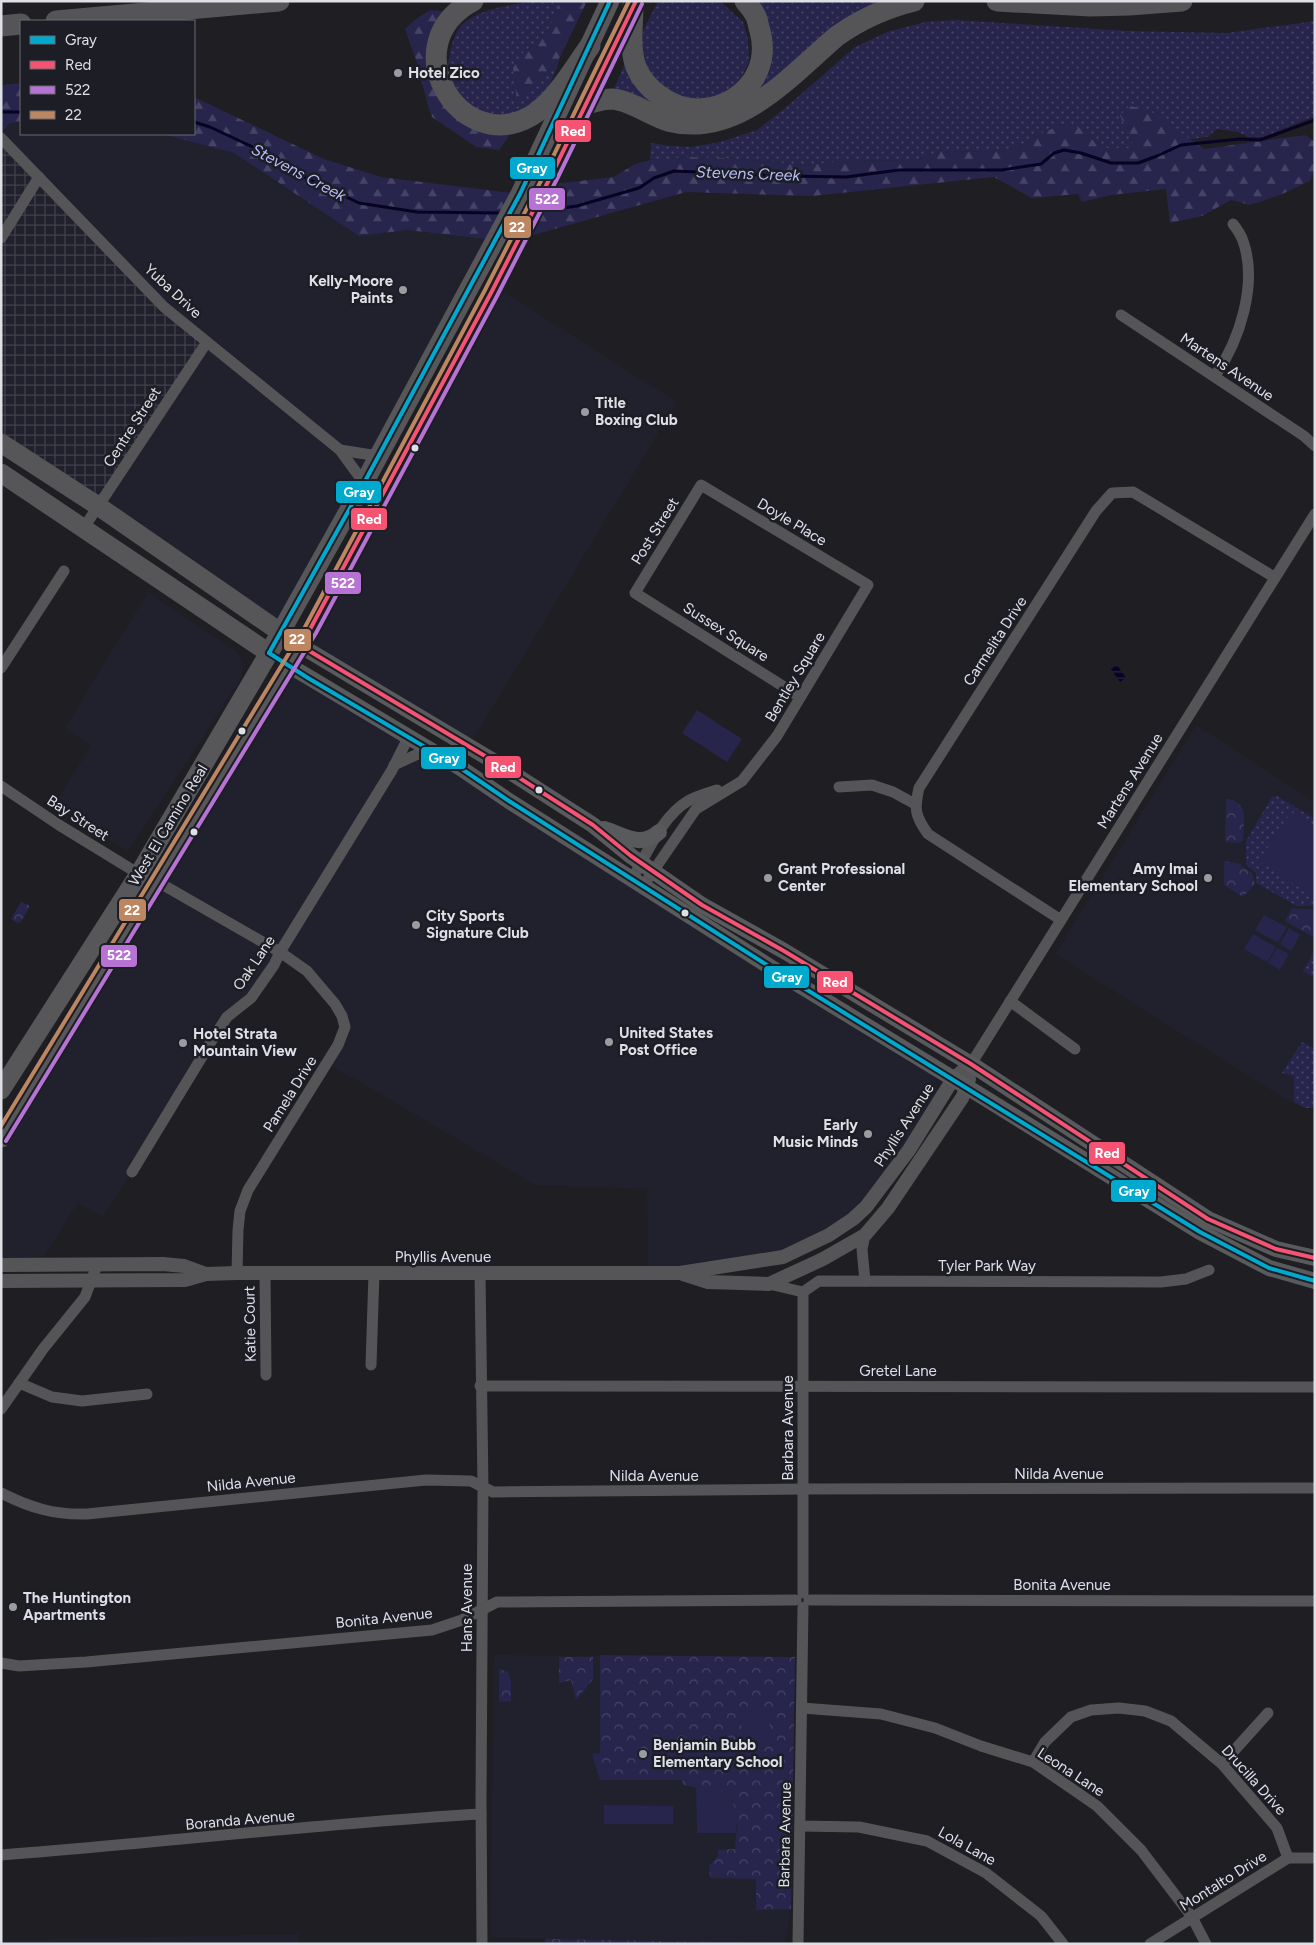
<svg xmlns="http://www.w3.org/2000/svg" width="1316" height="1945" font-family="Figtree,sans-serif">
<defs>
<pattern id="industrial-grid" width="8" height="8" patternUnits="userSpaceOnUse" patternTransform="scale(1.25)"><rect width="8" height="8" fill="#21212d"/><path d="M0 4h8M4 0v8" fill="none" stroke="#41414b"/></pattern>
<pattern id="grass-dots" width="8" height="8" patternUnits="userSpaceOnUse" patternTransform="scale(1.25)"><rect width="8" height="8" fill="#27254c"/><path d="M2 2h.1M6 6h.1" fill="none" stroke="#464466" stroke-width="1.8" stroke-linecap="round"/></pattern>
<pattern id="forest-firs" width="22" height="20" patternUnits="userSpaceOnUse" patternTransform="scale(1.25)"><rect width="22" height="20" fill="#27254c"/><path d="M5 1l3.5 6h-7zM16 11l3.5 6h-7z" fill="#464466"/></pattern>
<pattern id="park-crowns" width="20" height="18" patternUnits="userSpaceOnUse" patternTransform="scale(1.25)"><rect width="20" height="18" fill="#27254c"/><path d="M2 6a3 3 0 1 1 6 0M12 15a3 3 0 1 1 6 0" fill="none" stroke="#464466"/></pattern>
<pattern id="water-rules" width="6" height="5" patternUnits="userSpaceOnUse" patternTransform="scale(1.25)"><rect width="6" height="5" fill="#080324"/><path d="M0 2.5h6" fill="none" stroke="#2c2744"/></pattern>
</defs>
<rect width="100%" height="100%" fill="#1e1e23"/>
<g fill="#21212d">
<polygon points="21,122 21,134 155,134 170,136 234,153 359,236 407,230 495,240 280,632 98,506 1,308 1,132 10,123"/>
<polygon points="495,286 677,402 469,746 301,646"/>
<polygon points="148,592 236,651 242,660 243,669 240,680 128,851 53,806 91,746 65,728"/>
<polygon points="290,666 408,738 395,764 431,751 933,1068 940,1101 866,1207 803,1248 648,1273 647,1189 535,1185 327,1063 345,1027 335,1004 280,953 228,1018 103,1217 78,1203 39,1264 1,1265 1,1138"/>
<polygon points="1196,725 1315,802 1315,1109 1305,1108 1290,1102 1055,954"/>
<polygon points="494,1655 795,1657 791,1909 785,1943 490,1938"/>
<polygon points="299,1934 299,1944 1,1944 1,1940"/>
</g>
<polygon fill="url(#industrial-grid)" points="1,138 207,342 98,506 1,443"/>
<g fill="url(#grass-dots)">
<path d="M 535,1 L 560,1 L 550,28 L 521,55 L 540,81 L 560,57 C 555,76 544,104 524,113 C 494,126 452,107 447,73 C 446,67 449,60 450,54 C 451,44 457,27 466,21 C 487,7 511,5 535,1 Z"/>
<polygon points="658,1 720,1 743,22 748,39 749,62 737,86 697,105 658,91 640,53 643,31"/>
<polygon points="754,1 901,1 755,94"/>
<polygon points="956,20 1129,31 1227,33 1315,21 1315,116 1263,137 1248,137 1238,132 1217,129 1208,137 1166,142 1149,154 1100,148 1083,129 1044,132 1015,148 990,151 938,152 917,160 851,161 804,165 739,159 688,157 650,160 651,143 671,146 691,147 720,142 757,130 784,109 855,47 887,32 925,22"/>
<path d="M 627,59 C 636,89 640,94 666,112 L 619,95 L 614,88 Z"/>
<polygon points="1277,796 1315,819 1315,906 1297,906 1256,883 1256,873 1246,865 1246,841 1272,797"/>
<polygon points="1315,950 1315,978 1303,971"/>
<polygon points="1302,1042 1315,1049 1315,1108 1305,1108 1294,1102 1294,1076 1282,1073"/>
</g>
<g fill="url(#forest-firs)">
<polygon points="560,1 587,1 560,57 540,81 517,101 513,68 521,55 550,28"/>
<polygon points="430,10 442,11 431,40 434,88 509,136 499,150 476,147 432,117 428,106 417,63 405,29 416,19"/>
<polygon points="21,83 21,122 10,123 1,132 1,85"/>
<polygon points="194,97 324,159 381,177 520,194 495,240 407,230 359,236 234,153 170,136 155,134 194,134"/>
<polygon points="1130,106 1149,110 1204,149 1305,135 1315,142 1315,168 1310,181 1280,195 1250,205 1231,200 1202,216 1170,223 1166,189 1111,195 1082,202 1078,194 1032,198 994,177 812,196 686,192 519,239 546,185 614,177 635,164 650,160 688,157 739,159 804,165 851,161 917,160 938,152 990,151 1015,148 1044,132 1064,124 1083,129 1100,148 1134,148 1120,115"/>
</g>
<g fill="url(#park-crowns)">
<path d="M 1226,799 C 1250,801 1243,822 1243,840 L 1240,843 L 1225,842 Z"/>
<polygon points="1224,861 1241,864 1241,866 1252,873 1255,884 1243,897 1224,885"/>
<polygon points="21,902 29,905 29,908 21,922 18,923 12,920 12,917"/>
<polygon points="1292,908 1315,910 1315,938 1285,921"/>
<polygon points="600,1655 795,1657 791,1909 756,1910 756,1879 710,1878 709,1866 718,1856 718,1850 735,1849 737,1826 732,1801 720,1792 683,1785 682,1780 600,1780 592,1754 600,1753"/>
<polygon points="559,1657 593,1657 593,1679 576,1700 571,1680 559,1683"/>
<polygon points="499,1669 508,1672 511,1681 511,1701 499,1702"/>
<polygon points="545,1939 785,1943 545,1944"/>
</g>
<g fill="#27254c">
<polygon points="697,710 742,739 727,762 682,733"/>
<polygon points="1291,812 1315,827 1315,898 1259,861"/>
<polygon points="1264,915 1287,927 1278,943 1255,930"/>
<polygon points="1289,928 1300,935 1291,951 1280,944"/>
<polygon points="1253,934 1276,947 1267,962 1244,949"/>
<polygon points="1277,948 1289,954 1280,970 1268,963"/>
<path d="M 739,1711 L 769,1712 L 770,1743 C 748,1743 740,1732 739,1711 Z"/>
<path d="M 696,1787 C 730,1793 739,1798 736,1833 L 697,1833 Z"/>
<polygon points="604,1805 673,1806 673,1824 604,1824"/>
</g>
<polygon fill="url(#water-rules)" points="1117,665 1126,678 1120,682 1111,669"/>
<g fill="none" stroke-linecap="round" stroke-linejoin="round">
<g stroke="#080324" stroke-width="3">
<polyline points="1,112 21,112"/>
<polyline points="194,122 210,127 255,148 287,169 359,203 417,212 502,213"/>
<polyline points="541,211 577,206 639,188 654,178 674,171 787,176 846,177 899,170 1002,170 1041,164 1054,153 1064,150 1081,153 1111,163 1138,163 1157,156 1181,145 1240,139 1260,140 1315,120"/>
</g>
<g stroke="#555558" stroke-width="11">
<polyline points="1,138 164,307 340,450 364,483"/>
<polyline points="1,238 39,177"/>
<polyline points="1121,315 1304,436 1315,446"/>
<path d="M 1215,376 C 1240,340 1258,283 1243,241 C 1241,235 1237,229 1233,224"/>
<polyline points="340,450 378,456"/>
<polyline points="83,529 207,342"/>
<polyline points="1,668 64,571"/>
<polyline points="394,765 420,753 431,751"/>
<polyline points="1,786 59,825 139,874"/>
<polyline points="839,787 872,785 893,792 915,804"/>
<path d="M 632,879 C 647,854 662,816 688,801 C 696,796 708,793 717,790"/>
<polyline points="158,882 280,952 307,971 335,1004 342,1016 345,1027 338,1045 248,1190 240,1211 238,1230 237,1273"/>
<polyline points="643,886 696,809 742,781 777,736 868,585 701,485 635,593 800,697"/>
<path d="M 1061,920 L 928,834 C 915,816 914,809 919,788 L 1096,511 L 1112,493 L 1133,492 L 1274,577"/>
<polyline points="1010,1001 1075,1049"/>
<polyline points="971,1064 1315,514"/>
<polyline points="132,1172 214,1037 227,1017 251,998 274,965 280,952 392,770 408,738"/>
<polyline points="865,1235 862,1249 865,1281"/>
<polyline points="480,1273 483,1488 481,1800 482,1944"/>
<polyline points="265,1274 266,1375"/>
<polyline points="769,1284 803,1292"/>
<polyline points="803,1292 819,1281 1161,1282 1186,1279 1209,1270"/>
<polyline points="803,1292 803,1593"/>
<polyline points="371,1365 374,1273"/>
<polyline points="19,1383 52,1397 82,1401 147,1394"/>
<polyline points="480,1386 1315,1387"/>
<polyline points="1,1409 43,1349 85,1297 97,1265"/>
<path d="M 1,1493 C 31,1508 54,1515 87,1514 L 426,1480 L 471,1481 L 493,1492 L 803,1489 L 1315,1488"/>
<polyline points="809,1600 1315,1601"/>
<polyline points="1,1663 19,1666 86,1662 432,1630 462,1620 497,1602 796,1600"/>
<polyline points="802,1708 881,1714 935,1728 981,1746 1033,1762 1097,1806 1141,1850 1192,1917 1206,1944"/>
<polyline points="1033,1762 1045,1742 1071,1717 1091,1710 1119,1708 1145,1711 1171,1721 1222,1764 1277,1828 1288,1858"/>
<polyline points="1222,1764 1268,1713"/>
<polyline points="800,1826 859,1827 927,1841 986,1873 1041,1916 1063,1944"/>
<path d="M 1,1855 C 161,1843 321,1823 481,1814"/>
<polyline points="798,1944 803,1607"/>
<polyline points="1150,1944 1288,1858 1315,1858"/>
</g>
<g stroke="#555558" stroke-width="14">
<polyline points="1,1265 163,1264 184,1266 206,1274"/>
<polyline points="683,1274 708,1282 769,1284 823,1259 865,1235 888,1208 962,1098 967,1087 969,1079"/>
<polyline points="1,1281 185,1280 206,1274 237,1273 680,1273 783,1257 829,1235 853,1219 866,1207 909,1150 953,1079 971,1064"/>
</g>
<g stroke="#595a5c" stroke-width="16">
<polyline points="301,646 490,759 593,825 631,856 702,905 784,951 971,1064 1208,1219 1276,1249 1315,1258"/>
<polyline points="290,666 459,767 509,801 778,972 980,1095 1200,1232 1269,1268 1315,1281"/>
<path d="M 604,829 C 624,835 640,849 659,832"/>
</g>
<g stroke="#57575a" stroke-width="19">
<polyline points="1,1090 139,874 269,653 364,483 520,194 610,1"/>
<polyline points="1,1138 310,630 491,293 553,172 632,9"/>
</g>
<g stroke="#565659" stroke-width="19">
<polyline points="1,443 98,506 280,632"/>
<polyline points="1,473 269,653"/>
</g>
<g stroke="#555558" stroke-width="21">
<path d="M 473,1 C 392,44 460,157 531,116 C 555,102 574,68 590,46"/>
<polyline points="997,1 1090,6 1130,5 1182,1"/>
<path d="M 633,6 C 633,26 629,47 636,67 C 641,79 650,89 660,96 C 707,131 776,90 760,31 C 758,26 758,18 754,13 C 752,9 748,5 745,1"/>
<polyline points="56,21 279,1"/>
<polyline points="1,26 21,24"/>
<path d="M 586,104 C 594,102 603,99 612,99 C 630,100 651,116 668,121 C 737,139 790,76 837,36 C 861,19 885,8 914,1"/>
</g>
<g stroke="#1c1d25" stroke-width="8">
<g id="bus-1">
<polyline points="269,653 308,678 459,767 509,801 778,972 1200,1232 1269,1268 1315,1281"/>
<polyline points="269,653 364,483 520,194 610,1"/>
</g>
</g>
<g stroke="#1c1d25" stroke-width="8">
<g id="bus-2">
<polyline points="301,646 490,759 593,825 631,856 702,905 784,951 971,1064 1208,1219 1276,1249 1315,1258"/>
<polyline points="301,646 491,293 553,172 636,1"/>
</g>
</g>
<g stroke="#1c1d25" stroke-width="8">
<polyline id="bus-3" points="6,1141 316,633 497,296 559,175 642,4"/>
</g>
<g stroke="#1c1d25" stroke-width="8">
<polyline id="bus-4" points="1,1126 305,627 485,290 547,169 629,1"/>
</g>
<use href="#bus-1" stroke="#00a9ce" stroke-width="4"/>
<use href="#bus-2" stroke="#f65372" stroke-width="4"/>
<use href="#bus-3" stroke="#b673d3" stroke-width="4"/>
<use href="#bus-4" stroke="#bb8660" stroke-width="4"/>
</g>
<g fill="#9b9ca2" stroke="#1c1d25" stroke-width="2">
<circle cx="398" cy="73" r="5"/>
<circle cx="403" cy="290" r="5"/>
<circle cx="585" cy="412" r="5"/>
<circle cx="768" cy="878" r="5"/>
<circle cx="1208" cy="878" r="5"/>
<circle cx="416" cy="925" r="5"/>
<circle cx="609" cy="1042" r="5"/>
<circle cx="183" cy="1043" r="5"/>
<circle cx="868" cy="1134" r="5"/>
<circle cx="13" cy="1607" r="5"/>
<circle cx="643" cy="1754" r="5"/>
</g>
<g fill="#dfe0e6" stroke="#1c1d25" stroke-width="2">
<circle cx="415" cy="448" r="4.5"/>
<circle cx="242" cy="731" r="4.5"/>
<circle cx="539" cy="790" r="4.5"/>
<circle cx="194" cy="832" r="4.5"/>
<circle cx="685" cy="913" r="4.5"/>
</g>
<g text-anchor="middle" stroke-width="5" stroke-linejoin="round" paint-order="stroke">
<g font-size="15" font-weight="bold" fill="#dfe0e6" stroke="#1c1d25" text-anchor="start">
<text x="408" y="78">Hotel Zico</text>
<text x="393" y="286" text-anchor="end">Kelly-Moore<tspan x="393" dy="17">Paints</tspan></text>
<text x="595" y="408">Title<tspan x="595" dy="17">Boxing Club</tspan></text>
<text x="778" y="874">Grant Professional<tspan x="778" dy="17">Center</tspan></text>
<text x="1198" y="874" text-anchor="end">Amy Imai<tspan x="1198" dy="17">Elementary School</tspan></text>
<text x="426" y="921">City Sports<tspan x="426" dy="17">Signature Club</tspan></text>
<text x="619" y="1038">United States<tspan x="619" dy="17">Post Office</tspan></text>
<text x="193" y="1039">Hotel Strata<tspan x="193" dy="17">Mountain View</tspan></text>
<text x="858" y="1130" text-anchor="end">Early<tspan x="858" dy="17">Music Minds</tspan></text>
<text x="23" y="1603">The Huntington<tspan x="23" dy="17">Apartments</tspan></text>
<text x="653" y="1750">Benjamin Bubb<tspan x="653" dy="17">Elementary School</tspan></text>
</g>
<g font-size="15" fill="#dfe0e6" stroke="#1c1d25">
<text transform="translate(173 291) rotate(43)" y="5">Yuba Drive</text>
<text transform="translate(1227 367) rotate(34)" y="5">Martens Avenue</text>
<text transform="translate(132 427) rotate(-57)" y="5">Centre Street</text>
<text transform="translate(792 522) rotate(31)" y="5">Doyle Place</text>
<text transform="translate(655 531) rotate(-58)" y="5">Post Street</text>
<text transform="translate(726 632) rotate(32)" y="5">Sussex Square</text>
<text transform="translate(995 641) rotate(-57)" y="5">Carmelita Drive</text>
<text transform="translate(795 677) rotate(-59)" y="5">Bentley Square</text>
<text transform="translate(1130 781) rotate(-58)" y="5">Martens Avenue</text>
<text transform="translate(78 818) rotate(33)" y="5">Bay Street</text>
<text transform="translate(168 825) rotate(-59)" y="5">West El Camino Real</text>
<text transform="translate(254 963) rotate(-56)" y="5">Oak Lane</text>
<text transform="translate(290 1094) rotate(-58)" y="5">Pamela Drive</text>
<text transform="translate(904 1125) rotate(-57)" y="5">Phyllis Avenue</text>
<text x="443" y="1262">Phyllis Avenue</text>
<text x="987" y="1271">Tyler Park Way</text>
<text transform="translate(250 1324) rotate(-91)" y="5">Katie Court</text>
<text x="898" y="1376">Gretel Lane</text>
<text transform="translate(788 1428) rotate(-90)" y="5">Barbara Avenue</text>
<text x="1059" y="1479">Nilda Avenue</text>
<text x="654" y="1481">Nilda Avenue</text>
<text transform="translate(251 1482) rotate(-6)" y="5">Nilda Avenue</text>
<text x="1062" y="1590">Bonita Avenue</text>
<text transform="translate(467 1608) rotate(-90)" y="5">Hans Avenue</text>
<text transform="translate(384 1618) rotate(-6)" y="5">Bonita Avenue</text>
<text transform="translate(1071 1772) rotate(33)" y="5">Leona Lane</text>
<text transform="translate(1254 1780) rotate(48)" y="5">Drucilla Drive</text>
<text transform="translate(240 1820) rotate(-5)" y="5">Boranda Avenue</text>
<text transform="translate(785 1835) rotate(-89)" y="5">Barbara Avenue</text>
<text transform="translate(967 1846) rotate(29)" y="5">Lola Lane</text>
<text transform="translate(1223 1881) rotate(-32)" y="5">Montalto Drive</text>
</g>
<g font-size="16" font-style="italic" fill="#babdfc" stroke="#1c1d25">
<text transform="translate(299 172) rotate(28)" y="6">Stevens Creek</text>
<text transform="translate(748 173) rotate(2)" y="6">Stevens Creek</text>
</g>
</g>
<g stroke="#1c1d25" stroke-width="2">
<rect x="554" y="119" width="38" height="24" rx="5" fill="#f65372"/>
<rect x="509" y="156" width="47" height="24" rx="5" fill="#00a9ce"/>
<rect x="528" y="187" width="38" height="24" rx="5" fill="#b673d3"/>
<rect x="503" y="215" width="29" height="24" rx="5" fill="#bb8660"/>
<rect x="335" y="480" width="47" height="24" rx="5" fill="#00a9ce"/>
<rect x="350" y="507" width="38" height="24" rx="5" fill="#f65372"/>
<rect x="324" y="571" width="38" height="24" rx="5" fill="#b673d3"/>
<rect x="283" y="628" width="29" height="24" rx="5" fill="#bb8660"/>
<rect x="420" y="746" width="47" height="24" rx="5" fill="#00a9ce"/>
<rect x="484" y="755" width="38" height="24" rx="5" fill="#f65372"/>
<rect x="118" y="898" width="29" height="24" rx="5" fill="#bb8660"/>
<rect x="100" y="944" width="38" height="24" rx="5" fill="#b673d3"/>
<rect x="763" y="965" width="47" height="24" rx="5" fill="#00a9ce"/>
<rect x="816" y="970" width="38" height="24" rx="5" fill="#f65372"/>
<rect x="1088" y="1141" width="38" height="24" rx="5" fill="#f65372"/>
<rect x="1110" y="1179" width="47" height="24" rx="5" fill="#00a9ce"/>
</g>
<g font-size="14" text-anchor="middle" font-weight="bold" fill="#fff">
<text x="573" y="136">Red</text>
<text x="532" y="173">Gray</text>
<text x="547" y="204">522</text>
<text x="517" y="232">22</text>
<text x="359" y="497">Gray</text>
<text x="369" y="524">Red</text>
<text x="343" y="588">522</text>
<text x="297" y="644">22</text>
<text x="444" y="763">Gray</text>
<text x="503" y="772">Red</text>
<text x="132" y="915">22</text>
<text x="119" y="960">522</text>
<text x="787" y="982">Gray</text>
<text x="835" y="987">Red</text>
<text x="1107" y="1158">Red</text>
<text x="1134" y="1196">Gray</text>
</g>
<rect width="1316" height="1945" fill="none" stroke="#dfe0e6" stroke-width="5"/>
<rect x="20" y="20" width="175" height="115" fill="#1c1d25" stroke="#6a6b72"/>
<rect x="30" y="36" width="25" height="8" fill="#00a9ce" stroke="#6a6b72"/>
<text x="65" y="45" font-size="15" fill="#dfe0e6">Gray</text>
<rect x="30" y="61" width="25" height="8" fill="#f65372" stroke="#6a6b72"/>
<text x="65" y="70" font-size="15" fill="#dfe0e6">Red</text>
<rect x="30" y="86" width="25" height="8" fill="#b673d3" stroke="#6a6b72"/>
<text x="65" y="95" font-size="15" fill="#dfe0e6">522</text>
<rect x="30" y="111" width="25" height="8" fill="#bb8660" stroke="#6a6b72"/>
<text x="65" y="120" font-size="15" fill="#dfe0e6">22</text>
</svg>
